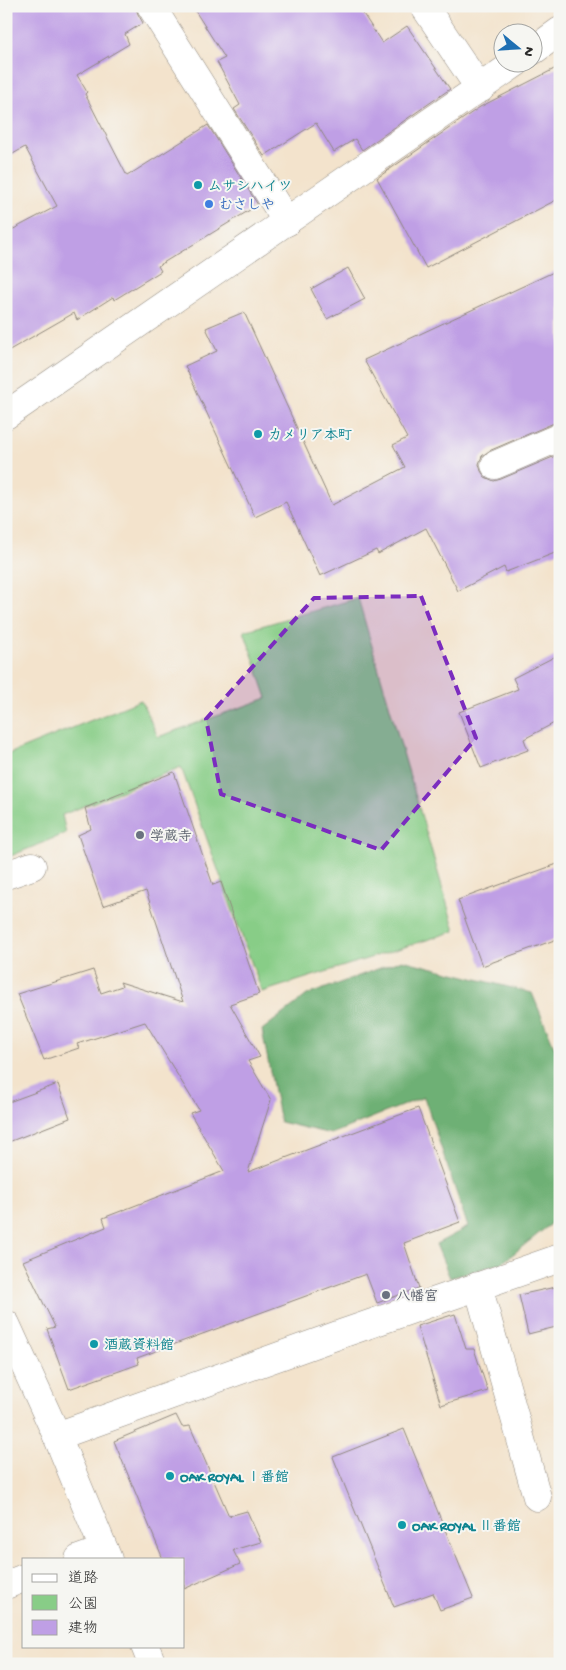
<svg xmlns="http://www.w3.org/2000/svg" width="566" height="1670" font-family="'Gochi Hand','Klee One',sans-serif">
<rect width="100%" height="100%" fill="#f6f6f2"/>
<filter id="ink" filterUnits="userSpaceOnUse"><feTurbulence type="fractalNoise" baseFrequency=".02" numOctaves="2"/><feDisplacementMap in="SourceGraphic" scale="10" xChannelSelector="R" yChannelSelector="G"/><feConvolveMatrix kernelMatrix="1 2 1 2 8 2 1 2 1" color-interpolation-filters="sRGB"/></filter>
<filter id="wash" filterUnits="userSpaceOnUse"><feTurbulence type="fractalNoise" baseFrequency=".0096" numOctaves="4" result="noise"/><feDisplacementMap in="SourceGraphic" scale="20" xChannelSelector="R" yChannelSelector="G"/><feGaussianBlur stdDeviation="1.12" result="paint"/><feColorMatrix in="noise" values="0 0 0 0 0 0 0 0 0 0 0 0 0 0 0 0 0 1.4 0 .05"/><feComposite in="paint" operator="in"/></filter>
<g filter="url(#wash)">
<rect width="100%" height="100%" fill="#f3e3cc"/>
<polygon fill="#88cd87" stroke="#5a7c59" points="358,598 455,931 262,992 181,767 62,815 66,833 6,858 6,755 141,700 158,737 267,698 244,631"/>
<polygon fill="#6eb074" stroke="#4c6e50" points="402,960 532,993 556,1051 560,1066 560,1211 553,1222 502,1263 450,1278 436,1244 468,1227 424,1097 331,1134 280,1122 262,1030 307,995"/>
<g id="blocks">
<g fill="#bf9fe5">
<polygon points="6,6 135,6 138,14 143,23 125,34 129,44 77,75 87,92 85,94 127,176 208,125 258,205 158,266 161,271 114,300 113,297 77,320 74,313 6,352 6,233 57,206 25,147 6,158"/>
<polygon points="192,6 358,6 382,43 407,26 450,89 362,150 355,139 334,152 316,123 264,156 234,109 240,105 217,62 225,58"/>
<polygon points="560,66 560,198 426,268 377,178 480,107"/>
<polygon points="348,268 365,299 327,319 311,289"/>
<polygon points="560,269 560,422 554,423 489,451 482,456 479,464 481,471 485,477 494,481 501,479 560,454 560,551 506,572 504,567 458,591 426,528 378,554 376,550 320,576 286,502 255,517 185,366 217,351 206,328 244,312 332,505 405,467 393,445 407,438 364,360"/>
<polygon points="560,654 560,720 524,739 528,750 481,768 459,712 518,689 513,678"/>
<polygon points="174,772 213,885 221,882 259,994 230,1004 260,1057 248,1061 271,1100 248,1172 418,1108 460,1222 404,1243 419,1288 377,1303 366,1274 137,1358 139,1364 69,1389 47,1329 55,1327 23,1261 106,1227 103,1218 224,1171 190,1113 199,1110 145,1022 77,1044 79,1048 44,1060 17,994 93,970 101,993 122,986 120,982 183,1002 146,891 103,906 78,835 91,829 85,808"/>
<polygon points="560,863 560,938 482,966 458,900"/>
<polygon points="58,1084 70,1118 6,1143 6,1103"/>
<polygon points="560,1286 560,1326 528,1334 519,1295"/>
<polygon points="455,1314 466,1349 474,1349 488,1391 441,1405 417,1326"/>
<polygon points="176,1415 182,1427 190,1426 229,1516 247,1511 261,1542 233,1550 240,1564 184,1589 184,1559 163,1559 114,1441"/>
<polygon points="404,1429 473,1598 440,1610 433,1593 394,1607 333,1457"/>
</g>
</g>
</g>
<g filter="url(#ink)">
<use href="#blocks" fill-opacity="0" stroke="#8f877c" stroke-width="1"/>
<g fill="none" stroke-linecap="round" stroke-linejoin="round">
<g stroke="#8f877c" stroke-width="29">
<g id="minor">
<polyline points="151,6 287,222"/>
<polyline points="424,6 480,89"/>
<polyline points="534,50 560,31"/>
<polyline points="6,415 517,62"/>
<polyline points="495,465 560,437"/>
<polyline points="6,875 32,866"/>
<polyline points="478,1286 537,1497"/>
<polyline points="6,1324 57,1436 108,1559"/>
<polyline points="57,1436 341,1334 560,1258"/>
<polyline points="79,1559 104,1550"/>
<polyline points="6,1585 24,1578"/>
<polyline points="145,1646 152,1664"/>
</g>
</g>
<use href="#minor" stroke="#fff" stroke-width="28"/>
</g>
</g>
<path fill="#7b2cbf" fill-opacity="0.2" stroke="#7b2cbf" stroke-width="4" stroke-dasharray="10 6" stroke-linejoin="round" d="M 421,596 L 476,738 L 381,850 L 221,794 L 206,719 L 314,598 Z"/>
<g fill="#0f9aa8" stroke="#f6f6f2" stroke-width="2">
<circle cx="198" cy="185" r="5"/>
<circle cx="258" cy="434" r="5"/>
<circle cx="94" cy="1344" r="5"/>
<circle cx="170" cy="1476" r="5"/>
<circle cx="402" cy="1525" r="5"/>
</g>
<circle fill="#3f7fe0" stroke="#f6f6f2" stroke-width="2" cx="209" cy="204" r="5"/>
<g fill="#6b7280" stroke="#f6f6f2" stroke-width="2">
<circle cx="140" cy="835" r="5"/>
<circle cx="386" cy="1295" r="5"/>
</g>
<g text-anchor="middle" stroke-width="4" stroke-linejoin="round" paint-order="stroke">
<g font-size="14" font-weight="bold" fill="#0d838f" stroke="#f6f6f2" text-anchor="start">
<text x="208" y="190">ムサシハイツ</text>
<text x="268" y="439">カメリア本町</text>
<text x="104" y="1349">酒蔵資料館</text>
<text x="180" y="1481">OAK ROYAL Ⅰ番館</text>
<text x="412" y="1530">OAK ROYAL Ⅱ番館</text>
</g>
<g font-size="14" font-weight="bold" fill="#366cbe" stroke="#f6f6f2" text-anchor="start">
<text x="219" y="209">むさしや</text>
</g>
<g font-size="14" font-weight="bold" fill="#5b616d" stroke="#f6f6f2" text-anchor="start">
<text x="150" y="840">学蔵寺</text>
<text x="396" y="1300">八幡宮</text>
</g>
</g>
<rect width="566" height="1670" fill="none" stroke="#f6f6f2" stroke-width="25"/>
<rect x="22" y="1558" width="162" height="90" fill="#f6f6f2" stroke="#a5a5a2"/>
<rect x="32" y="1574" width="25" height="8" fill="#ffffff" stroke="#a5a5a2"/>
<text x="68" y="1582" font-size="15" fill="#2b2b2b">道路</text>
<rect x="32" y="1595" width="25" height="15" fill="#88cd87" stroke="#a5a5a2"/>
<text x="68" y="1608" font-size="15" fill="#2b2b2b">公園</text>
<rect x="32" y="1620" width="25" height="15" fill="#bf9fe5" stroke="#a5a5a2"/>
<text x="68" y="1632" font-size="15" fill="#2b2b2b">建物</text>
<g transform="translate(518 48) rotate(108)"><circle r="24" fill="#f6f6f2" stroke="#a5a5a2"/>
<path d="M0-4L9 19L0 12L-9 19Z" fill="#1f6fb2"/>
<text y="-8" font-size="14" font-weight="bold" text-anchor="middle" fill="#2b2b2b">N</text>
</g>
</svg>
